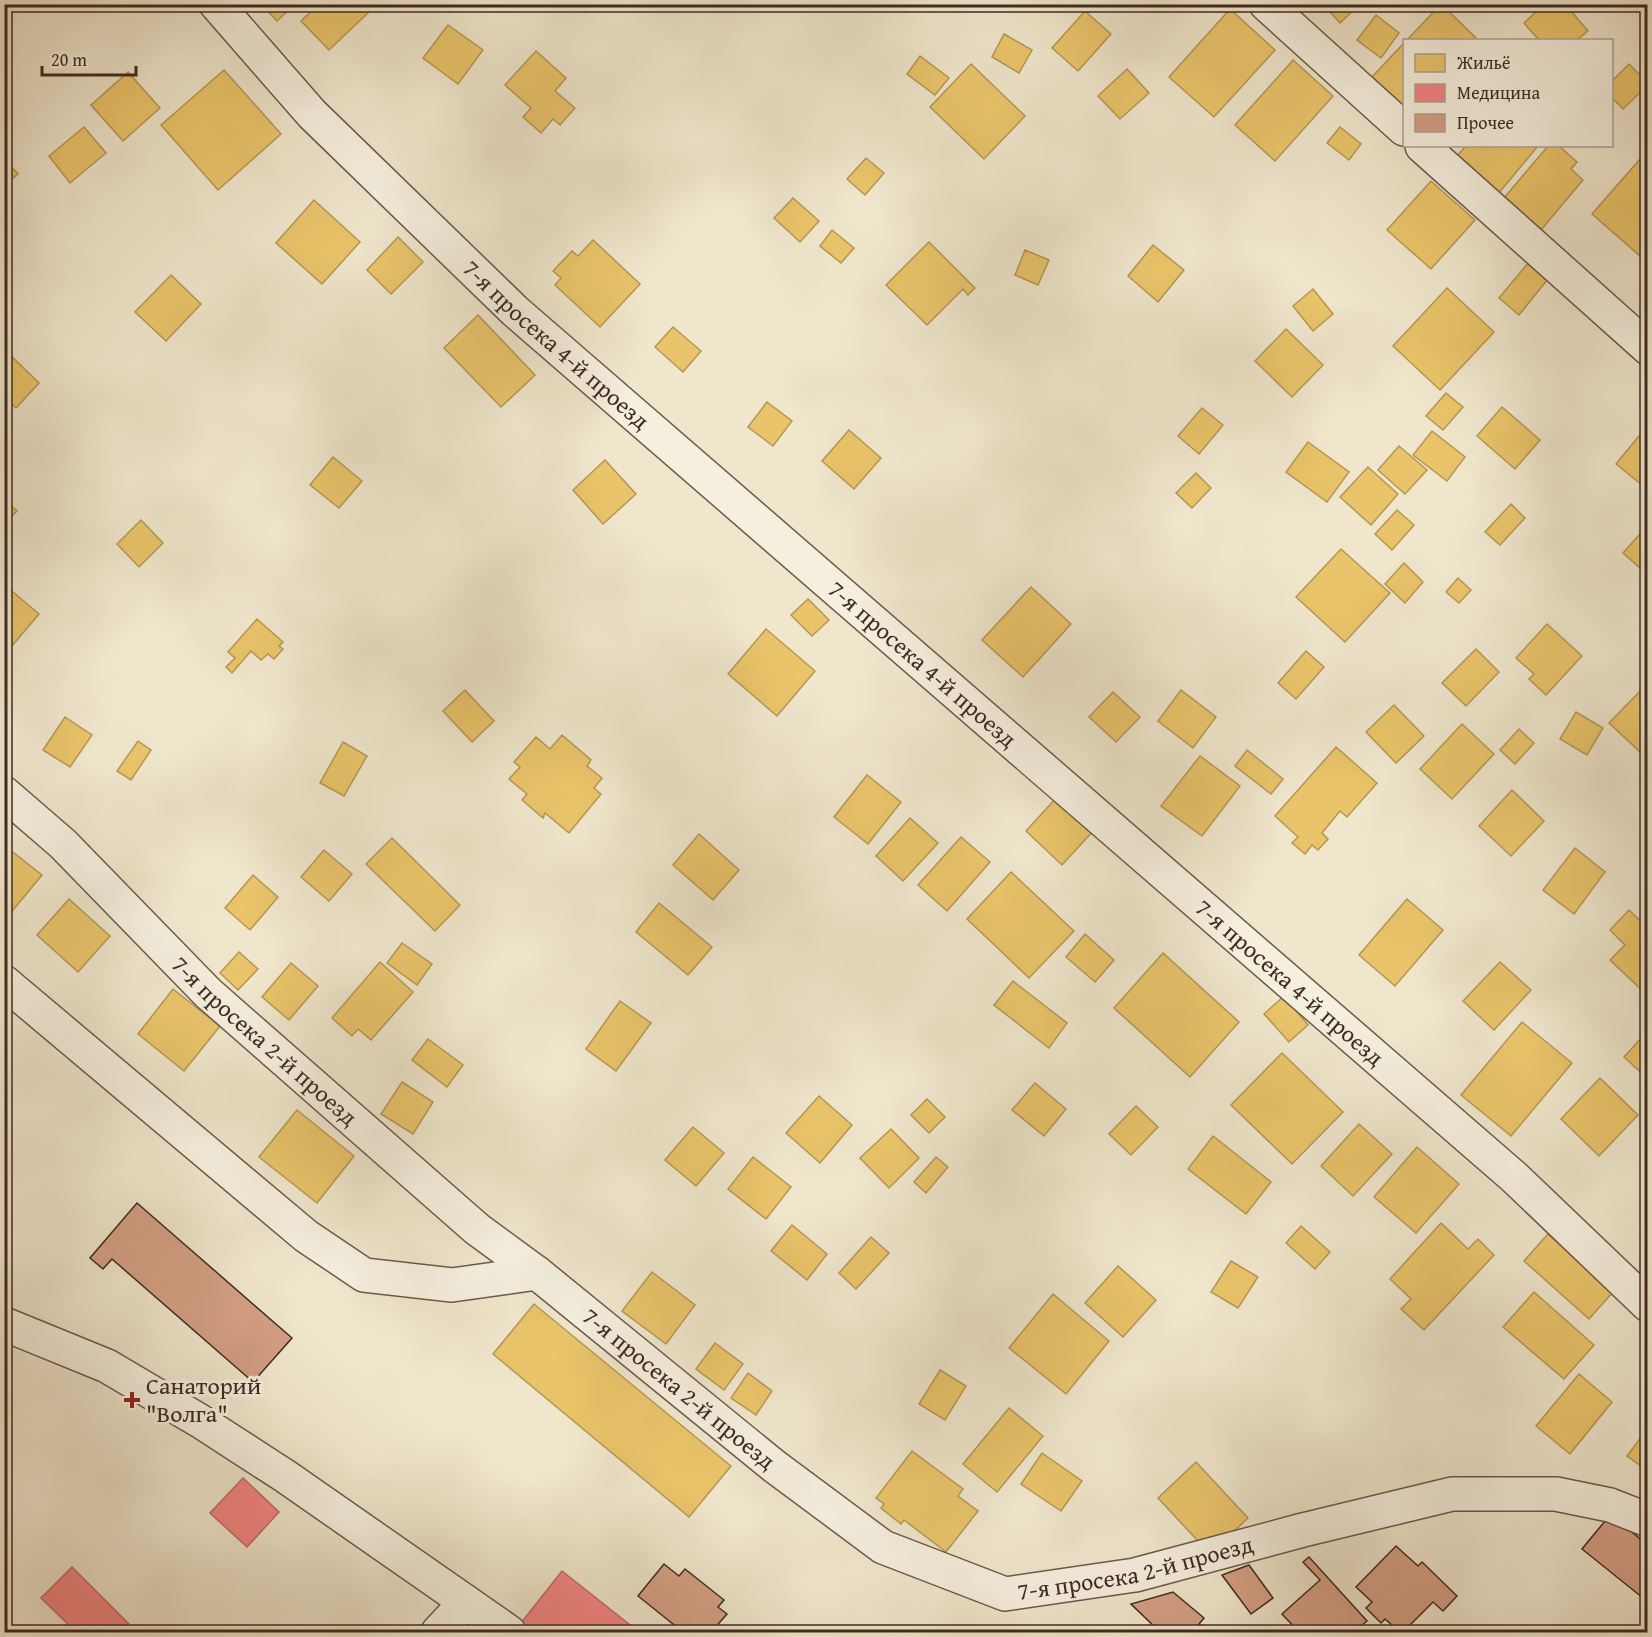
<svg xmlns="http://www.w3.org/2000/svg" width="1652" height="1637" font-family="'Gentium Book Plus',serif">
<rect width="100%" height="100%" fill="#efe6cc"/>
<filter id="stains"><feTurbulence type="fractalNoise" baseFrequency=".00333" numOctaves="4"/><feColorMatrix values="0 0 0 0 .2 0 0 0 0 .09 0 0 0 0 .02 0 0 0 .5 -.17"/></filter>
<radialGradient id="worn" r=".72"><stop offset=".6" stop-color="#630" stop-opacity="0"/><stop offset="1" stop-color="#630" stop-opacity=".3"/></radialGradient>
<g fill="#e9c46a" stroke="#b69654" stroke-width="1.5">
<polygon points="250,4 295,4 277,21 263,6 256,12"/>
<polygon points="319,4 362,4 369,12 329,50 301,21"/>
<polygon points="1323,4 1360,4 1340,23"/>
<polygon points="1441,4 1476,38 1473,40 1407,40"/>
<polygon points="1544,4 1565,4 1588,31 1577,40 1539,40 1524,23"/>
<polygon points="1230,9 1275,50 1214,117 1169,77"/>
<polygon points="1085,11 1111,34 1078,71 1052,48"/>
<polygon points="1376,15 1399,33 1381,58 1357,40"/>
<polygon points="448,25 483,50 458,84 423,58"/>
<polygon points="1004,34 1032,50 1019,73 992,57"/>
<polygon points="1404,43 1404,108 1372,77"/>
<polygon points="536,51 566,78 555,91 575,108 560,125 553,119 541,133 523,117 531,108 505,85"/>
<polygon points="920,56 949,78 935,95 907,74"/>
<polygon points="1293,60 1333,96 1275,161 1235,125"/>
<polygon points="971,64 1025,116 984,159 930,107"/>
<polygon points="1629,64 1648,83 1648,85 1623,109 1612,98 1612,81"/>
<polygon points="1127,69 1149,93 1120,119 1098,96"/>
<polygon points="224,70 281,134 218,190 161,125"/>
<polygon points="128,72 160,108 123,141 91,105"/>
<polygon points="84,127 106,153 70,183 49,156"/>
<polygon points="1340,127 1361,144 1349,160 1327,143"/>
<polygon points="1466,146 1538,146 1498,194 1455,158"/>
<polygon points="1548,146 1559,146 1577,162 1571,169 1583,180 1541,230 1504,198"/>
<polygon points="1648,150 1648,263 1592,214"/>
<polygon points="866,158 884,173 865,195 847,179"/>
<polygon points="4,159 18,174 4,186"/>
<polygon points="1431,181 1475,220 1431,269 1387,230"/>
<polygon points="793,198 819,221 800,242 774,218"/>
<polygon points="314,200 360,242 322,284 276,243"/>
<polygon points="832,230 854,248 841,263 820,246"/>
<polygon points="398,237 423,262 391,294 367,270"/>
<polygon points="593,240 640,284 600,327 555,285 561,278 553,271 572,251 578,256"/>
<polygon points="929,242 975,288 968,295 963,289 927,325 886,285"/>
<polygon points="1153,245 1184,270 1158,302 1128,276"/>
<polygon points="1025,250 1049,260 1038,285 1015,275"/>
<polygon points="1529,262 1548,279 1519,315 1499,298"/>
<polygon points="171,275 201,304 166,341 135,312"/>
<polygon points="1447,288 1494,332 1440,390 1393,346"/>
<polygon points="1313,289 1333,314 1313,331 1293,306"/>
<polygon points="478,315 535,375 501,407 444,348"/>
<polygon points="673,327 701,351 683,372 655,347"/>
<polygon points="1286,329 1323,365 1292,397 1255,361"/>
<polygon points="6,351 39,383 16,408 4,397 4,353"/>
<polygon points="1446,393 1463,407 1443,430 1426,416"/>
<polygon points="767,402 792,421 773,446 748,427"/>
<polygon points="1502,407 1540,440 1515,469 1477,436"/>
<polygon points="1202,408 1223,425 1199,454 1178,436"/>
<polygon points="849,430 881,458 854,489 822,461"/>
<polygon points="1432,431 1465,457 1447,481 1413,455"/>
<polygon points="1639,436 1648,442 1648,490 1616,464"/>
<polygon points="1308,442 1349,472 1327,502 1286,472"/>
<polygon points="1399,446 1427,470 1405,494 1378,470"/>
<polygon points="333,457 362,481 339,508 310,485"/>
<polygon points="605,460 636,494 603,524 573,490"/>
<polygon points="1368,467 1398,494 1371,525 1340,497"/>
<polygon points="1196,473 1211,488 1192,508 1176,493"/>
<polygon points="4,499 17,511 4,524"/>
<polygon points="1511,504 1525,518 1500,545 1485,532"/>
<polygon points="1397,510 1414,525 1392,550 1375,534"/>
<polygon points="141,520 163,543 139,567 117,544"/>
<polygon points="1648,525 1648,575 1623,553"/>
<polygon points="1341,549 1390,593 1345,642 1296,597"/>
<polygon points="1404,563 1423,582 1405,603 1385,584"/>
<polygon points="1458,578 1471,590 1459,603 1446,592"/>
<polygon points="6,586 39,614 12,646 4,639 4,588"/>
<polygon points="1031,587 1071,624 1023,677 982,640"/>
<polygon points="808,599 829,620 812,636 791,615"/>
<polygon points="257,619 283,642 279,646 283,649 274,659 268,654 261,660 251,651 232,673 226,667 235,658 228,652"/>
<polygon points="1547,624 1582,656 1546,695 1529,679 1534,674 1516,658"/>
<polygon points="766,629 815,671 777,716 728,674"/>
<polygon points="1476,649 1499,672 1466,706 1442,683"/>
<polygon points="1306,651 1324,667 1296,699 1278,683"/>
<polygon points="1648,683 1648,744 1640,752 1609,723"/>
<polygon points="465,690 494,721 472,742 443,711"/>
<polygon points="1181,690 1216,717 1193,748 1158,721"/>
<polygon points="1113,692 1140,717 1116,742 1089,717"/>
<polygon points="1394,705 1424,736 1396,763 1366,732"/>
<polygon points="1576,712 1603,728 1587,755 1560,739"/>
<polygon points="65,717 92,735 70,767 43,750"/>
<polygon points="1462,724 1494,754 1452,799 1420,769"/>
<polygon points="1519,729 1534,743 1515,764 1500,750"/>
<polygon points="562,735 591,760 587,766 602,778 594,788 601,794 569,833 545,813 543,818 522,800 527,794 509,779 520,767 514,762 536,737 550,749"/>
<polygon points="138,741 151,750 131,780 117,771"/>
<polygon points="343,742 367,756 344,796 320,783"/>
<polygon points="1336,747 1377,783 1347,817 1340,811 1322,833 1328,839 1318,850 1312,845 1305,854 1292,843 1298,837 1275,816"/>
<polygon points="1247,750 1283,779 1271,794 1235,766"/>
<polygon points="1200,756 1240,786 1202,836 1161,806"/>
<polygon points="867,775 901,802 868,844 834,817"/>
<polygon points="1512,790 1544,821 1511,856 1479,826"/>
<polygon points="1057,797 1094,830 1062,865 1026,831"/>
<polygon points="910,818 938,843 903,881 876,856"/>
<polygon points="699,834 739,870 713,900 673,865"/>
<polygon points="961,837 990,862 947,911 918,885"/>
<polygon points="392,838 460,905 435,931 366,864"/>
<polygon points="4,845 42,875 4,921"/>
<polygon points="1575,848 1605,872 1574,914 1543,890"/>
<polygon points="324,850 352,874 329,901 301,877"/>
<polygon points="1011,872 1074,931 1029,978 967,919"/>
<polygon points="253,875 278,897 250,930 225,908"/>
<polygon points="69,899 110,936 78,972 37,935"/>
<polygon points="1407,899 1443,930 1395,986 1359,955"/>
<polygon points="659,903 712,947 688,975 636,932"/>
<polygon points="1629,910 1648,928 1648,996 1610,960 1625,945 1610,930"/>
<polygon points="1085,934 1114,960 1095,982 1066,957"/>
<polygon points="402,943 432,964 417,985 387,963"/>
<polygon points="239,952 258,969 238,990 220,973"/>
<polygon points="1163,953 1239,1022 1190,1077 1114,1008"/>
<polygon points="380,962 413,992 371,1040 358,1029 352,1036 332,1018"/>
<polygon points="1500,962 1531,990 1494,1030 1463,1001"/>
<polygon points="291,963 318,986 289,1020 262,997"/>
<polygon points="1013,981 1067,1023 1049,1048 994,1005"/>
<polygon points="173,989 220,1026 184,1071 138,1034"/>
<polygon points="1284,996 1308,1025 1289,1042 1264,1014"/>
<polygon points="620,1001 651,1023 616,1071 586,1049"/>
<polygon points="1522,1022 1572,1063 1511,1136 1461,1095"/>
<polygon points="1644,1035 1648,1038 1648,1079 1624,1057"/>
<polygon points="428,1039 463,1065 447,1087 412,1060"/>
<polygon points="1282,1053 1343,1112 1292,1164 1231,1105"/>
<polygon points="1600,1078 1638,1115 1599,1156 1561,1119"/>
<polygon points="402,1082 433,1102 413,1134 381,1114"/>
<polygon points="1035,1083 1066,1109 1044,1136 1012,1110"/>
<polygon points="819,1096 852,1125 820,1163 786,1133"/>
<polygon points="927,1099 945,1117 929,1133 911,1115"/>
<polygon points="1136,1106 1158,1127 1131,1155 1109,1134"/>
<polygon points="297,1110 354,1156 317,1203 259,1157"/>
<polygon points="1359,1124 1392,1154 1353,1196 1321,1166"/>
<polygon points="693,1127 724,1153 696,1186 665,1160"/>
<polygon points="891,1129 919,1158 889,1188 860,1158"/>
<polygon points="1213,1136 1271,1182 1246,1214 1188,1169"/>
<polygon points="1417,1147 1459,1184 1416,1233 1374,1197"/>
<polygon points="753,1157 791,1187 766,1219 728,1189"/>
<polygon points="936,1157 948,1167 926,1193 914,1182"/>
<polygon points="1441,1223 1468,1249 1478,1239 1494,1255 1424,1330 1401,1309 1411,1299 1390,1279"/>
<polygon points="792,1225 827,1254 807,1280 771,1251"/>
<polygon points="1301,1226 1330,1252 1315,1269 1286,1243"/>
<polygon points="1548,1234 1613,1292 1589,1319 1524,1261"/>
<polygon points="871,1237 889,1253 856,1289 839,1273"/>
<polygon points="1231,1261 1258,1277 1238,1308 1211,1292"/>
<polygon points="1118,1266 1156,1300 1123,1337 1085,1303"/>
<polygon points="652,1272 695,1305 666,1344 622,1311"/>
<polygon points="1534,1292 1594,1345 1564,1379 1503,1327"/>
<polygon points="1053,1294 1109,1341 1066,1394 1009,1348"/>
<polygon points="534,1304 731,1466 689,1517 493,1354"/>
<polygon points="715,1343 743,1364 724,1390 696,1369"/>
<polygon points="940,1370 966,1386 945,1420 919,1404"/>
<polygon points="748,1373 772,1391 756,1415 731,1398"/>
<polygon points="1579,1374 1612,1402 1570,1454 1536,1426"/>
<polygon points="1009,1408 1043,1436 997,1492 963,1464"/>
<polygon points="1648,1428 1648,1471 1627,1456"/>
<polygon points="912,1451 963,1489 958,1496 978,1511 946,1552 904,1520 901,1524 881,1508 884,1504 876,1498"/>
<polygon points="1042,1453 1082,1481 1061,1511 1021,1484"/>
<polygon points="1196,1462 1248,1518 1210,1554 1158,1498"/>
</g>
<g fill="#f28482" stroke="#bd6965" stroke-width="1.5">
<polygon points="243,1478 279,1512 247,1547 210,1513"/>
<polygon points="72,1567 129,1624 121,1632 76,1632 41,1598"/>
<polygon points="562,1571 639,1632 532,1632 521,1623"/>
</g>
<g fill="#d49f84" stroke="#402a22" stroke-width="1.5">
<polygon points="137,1203 292,1338 253,1382 112,1259 103,1269 90,1258"/>
<polygon points="1610,1515 1648,1545 1648,1592 1643,1598 1582,1549"/>
<polygon points="1396,1546 1418,1566 1422,1562 1457,1596 1443,1611 1433,1602 1403,1632 1400,1632 1385,1619 1381,1623 1366,1608 1372,1602 1356,1587"/>
<polygon points="1309,1557 1367,1621 1354,1632 1299,1632 1282,1614 1320,1580 1303,1562"/>
<polygon points="664,1564 679,1576 685,1569 724,1600 718,1607 727,1614 711,1632 683,1632 638,1596"/>
<polygon points="1249,1565 1273,1598 1251,1614 1222,1575"/>
<polygon points="1173,1592 1204,1618 1199,1624 1210,1632 1160,1632 1131,1604"/>
</g>
<g fill="none" stroke-linecap="round" stroke-linejoin="round">
<g stroke="#6c594c" stroke-width="36">
<g id="minor">
<path id="s1" d="M 216,4 L 312,114 L 515,311 L 1514,1177 L 1648,1305"/>
<polyline points="1266,4 1404,129"/>
<polyline points="1422,146 1648,348"/>
<path id="s2" d="M 4,793 L 63,844 L 208,993 L 477,1229 L 537,1273"/>
<path id="s3" d="M 4,982 L 306,1236 L 364,1275 L 452,1285 L 537,1273 L 774,1466 L 883,1547 L 1005,1594 L 1135,1575 L 1303,1530 L 1452,1494 L 1556,1494 L 1610,1505 L 1648,1520"/>
<polyline points="4,1324 107,1366 200,1421 285,1476 509,1632"/>
<polyline points="438,1632 466,1602"/>
</g>
</g>
<use href="#minor" stroke="#f5efde" stroke-width="33"/>
</g>
<path fill="#8f2418" stroke="#f5efde" stroke-width="2" d="M129 1391h6v6h6v6h-6v6h-6v-6h-6v-6h6z"/>
<g text-anchor="middle" stroke-width="6" stroke-linejoin="round" paint-order="stroke">
<g font-size="24" fill="#402a22" stroke="#f5efde">
<text dy="8" stroke="none"><textPath href="#s1" startOffset="482">7-я просека 4-й проезд</textPath></text>
<text dy="8" stroke="none"><textPath href="#s1" startOffset="968">7-я просека 4-й проезд</textPath></text>
<text dy="8" stroke="none"><textPath href="#s1" startOffset="1454">7-я просека 4-й проезд</textPath></text>
<text dy="8" stroke="none"><textPath href="#s2" startOffset="360">7-я просека 2-й проезд</textPath></text>
<text dy="8" stroke="none"><textPath href="#s3" startOffset="822">7-я просека 2-й проезд</textPath></text>
<text dy="8" stroke="none"><textPath href="#s3" startOffset="1344">7-я просека 2-й проезд</textPath></text>
</g>
<g font-size="24" fill="#402a22" stroke="#f5efde" text-anchor="start">
<text x="146" y="1394">Санаторий<tspan x="146" dy="28">"Волга"</tspan></text>
</g>
</g>
<rect width="1652" height="1637" fill="none" stroke="#efe6cc" stroke-width="24"/>
<rect x="6" y="6" width="1640" height="1625" fill="none" stroke="#402a22" stroke-width="3"/>
<rect x="12" y="12" width="1628" height="1613" fill="none" stroke="#402a22" stroke-width="1.5"/>
<rect x="1403" y="39" width="210" height="108" fill="#f5efde" stroke="#ada093" stroke-width="1.5"/>
<rect x="1415" y="54" width="30" height="18" fill="#e9c46a" stroke="#ada093" stroke-width="1.5"/>
<text x="1457" y="69" font-size="18" fill="#402a22">Жильё</text>
<rect x="1415" y="84" width="30" height="18" fill="#f28482" stroke="#ada093" stroke-width="1.5"/>
<text x="1457" y="99" font-size="18" fill="#402a22">Медицина</text>
<rect x="1415" y="114" width="30" height="18" fill="#d49f84" stroke="#ada093" stroke-width="1.5"/>
<text x="1457" y="129" font-size="18" fill="#402a22">Прочее</text>
<path d="M42 66v9h94v-9" fill="none" stroke="#402a22" stroke-width="3"/>
<text x="51" y="66" font-size="18" fill="#402a22" stroke="#f5efde" stroke-width="4.5" paint-order="stroke">20 m</text>
<rect width="100%" height="100%" filter="url(#stains)"/>
<rect width="100%" height="100%" fill="url(#worn)"/>
</svg>
